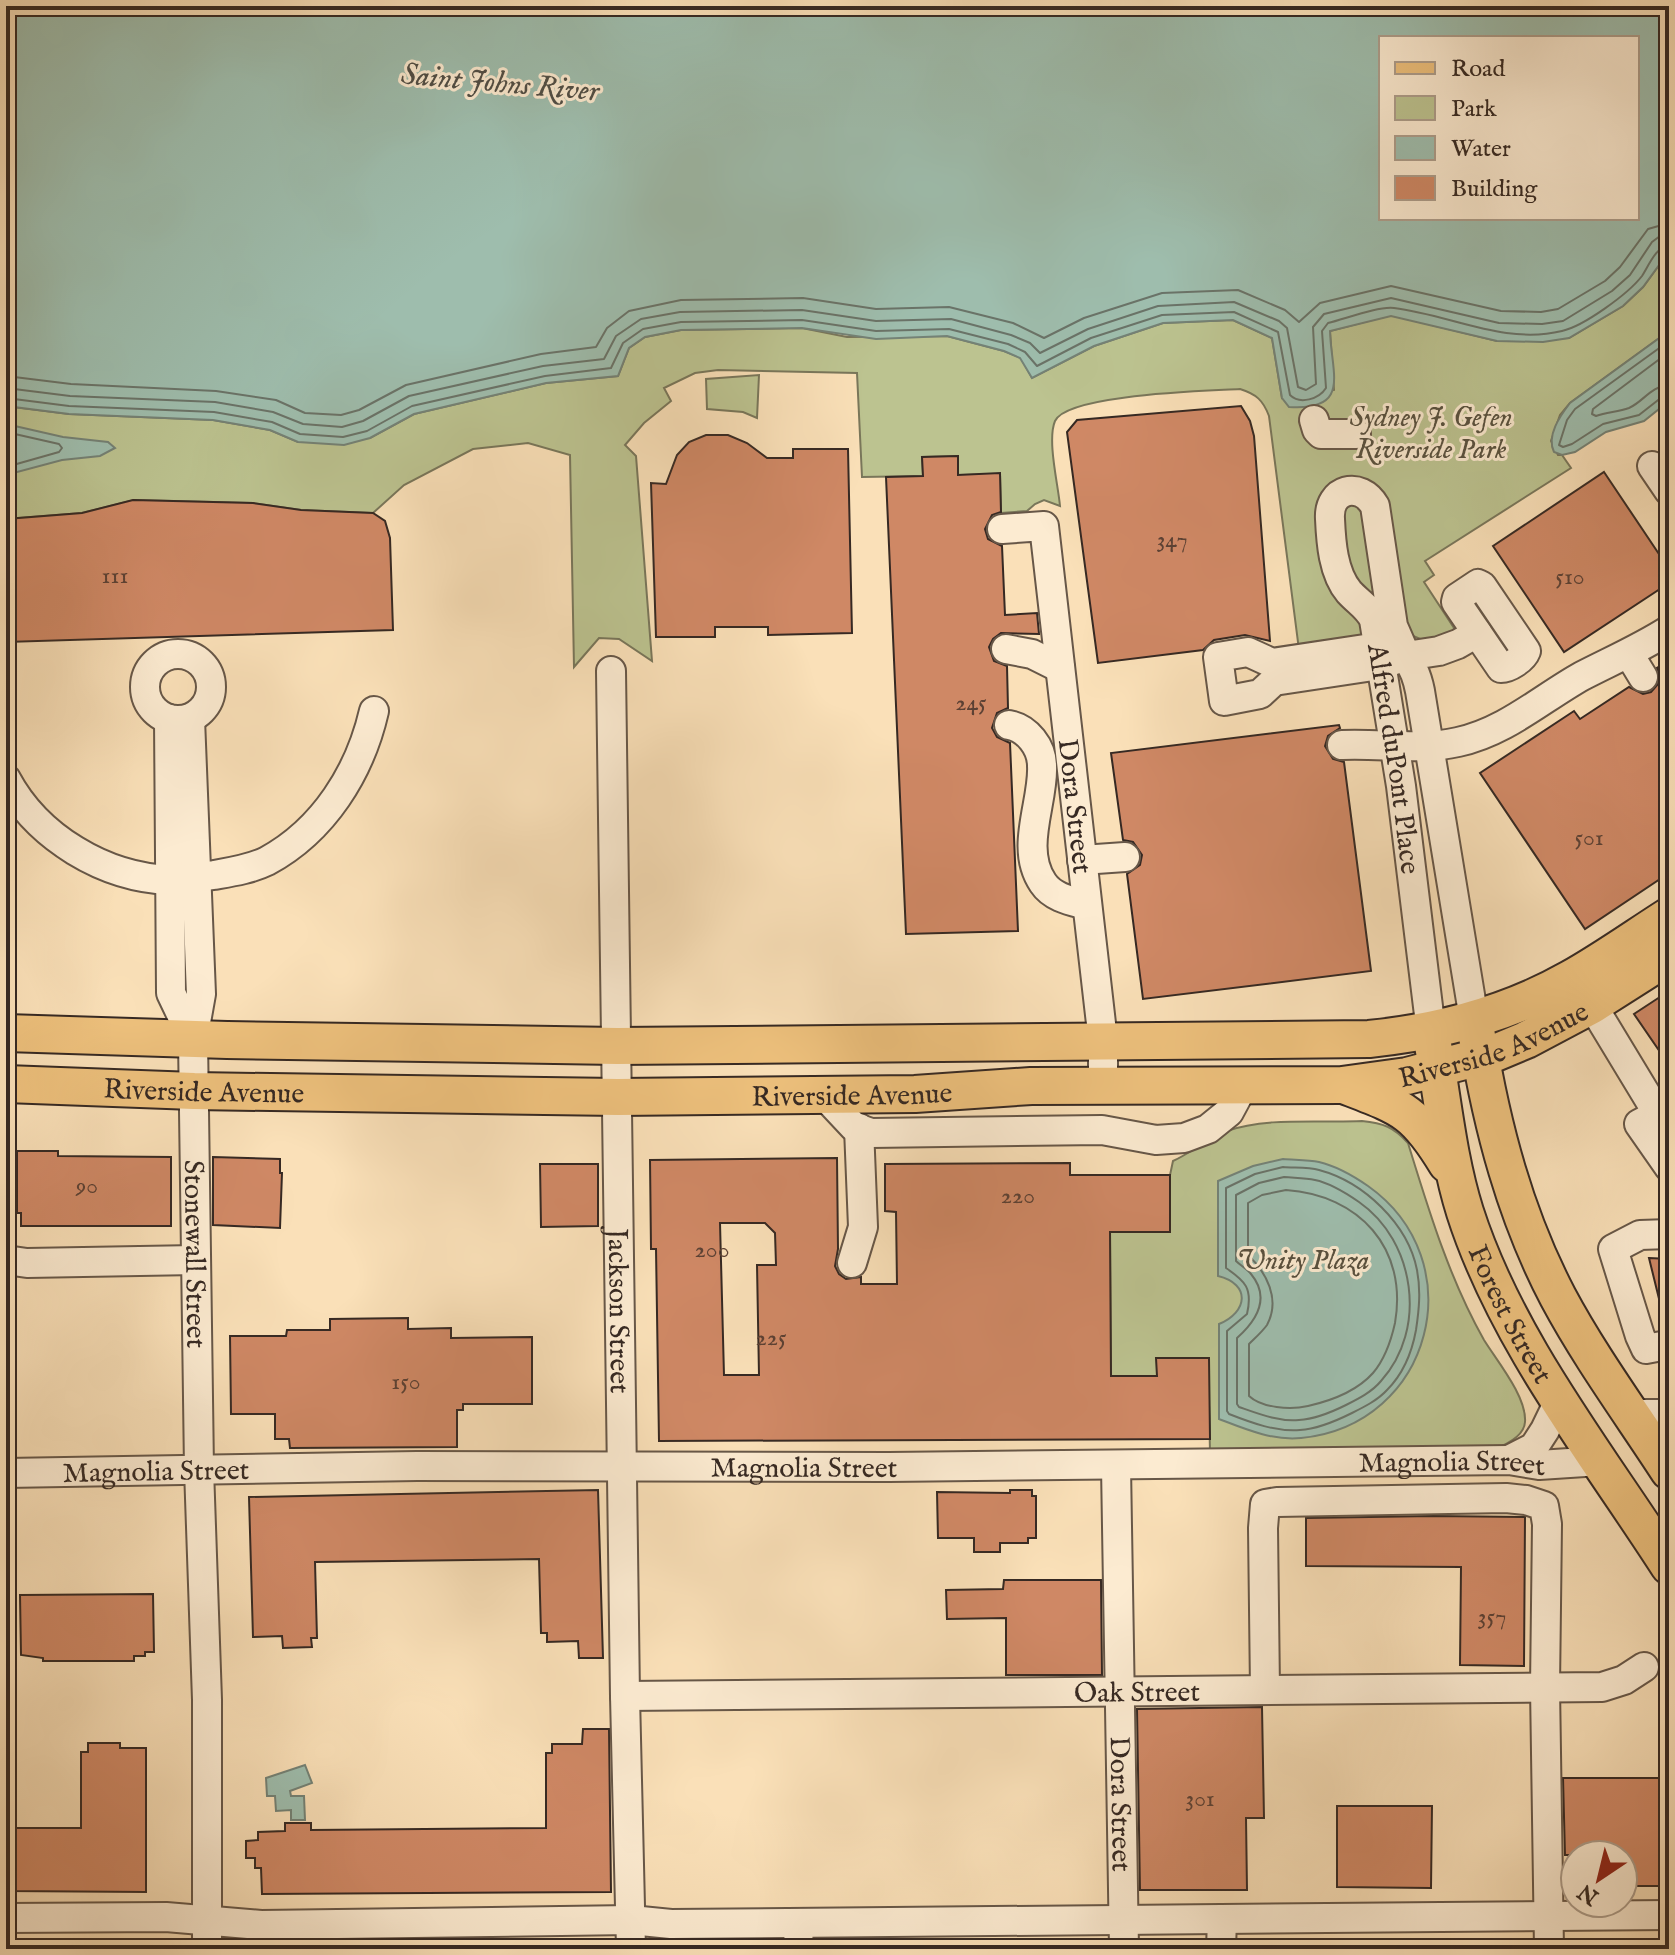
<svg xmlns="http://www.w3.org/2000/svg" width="1675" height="1955" font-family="'IM FELL English',serif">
<rect width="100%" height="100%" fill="#fae0b8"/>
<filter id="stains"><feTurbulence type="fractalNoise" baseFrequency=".0025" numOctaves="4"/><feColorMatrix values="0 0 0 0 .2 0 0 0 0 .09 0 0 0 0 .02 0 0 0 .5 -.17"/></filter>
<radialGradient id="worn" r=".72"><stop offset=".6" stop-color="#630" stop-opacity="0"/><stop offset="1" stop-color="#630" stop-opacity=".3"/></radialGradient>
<g fill="#bcc390" stroke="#79765a" stroke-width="2">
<path d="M 1669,245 L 1669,331 L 1570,403 L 1560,415 L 1551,441 L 1558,455 L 1562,455 L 1571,468 L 1425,561 L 1434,575 L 1424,582 L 1456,631 L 1425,641 L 1411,635 L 1299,650 L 1269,416 C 1263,400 1256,394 1240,389 C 1209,391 1067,394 1055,421 C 1047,440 1058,484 1060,506 L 1044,500 L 1035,504 L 1027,511 L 1001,513 L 1000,474 L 958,475 L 958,456 L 922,457 L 923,476 L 862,477 L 857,373 L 718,370 L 695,373 L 664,388 L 671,401 L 644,423 L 625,445 L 636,456 L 652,661 L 619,639 L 599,638 L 574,667 L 570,455 L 528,443 L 473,449 L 404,485 L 373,513 L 301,510 L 253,503 L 134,500 L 82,513 L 6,519 L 6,406 L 69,414 L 213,420 L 270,430 L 298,442 L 370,438 L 414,414 L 546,383 L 618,376 L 629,348 L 645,337 L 681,330 L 802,328 L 847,337 L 947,336 L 1004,351 L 1021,358 L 1032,378 L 1094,346 L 1163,323 L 1233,320 L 1272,338 L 1282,398 L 1334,390 L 1330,331 L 1391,315 L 1497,341 L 1569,338 L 1623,306 L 1643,287 L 1662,261 Z"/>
<polygon points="759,375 757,418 743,412 707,409 706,379"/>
<path d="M 1362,1121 C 1383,1123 1394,1127 1408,1143 C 1429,1211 1449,1278 1484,1340 C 1497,1361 1527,1397 1525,1422 C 1524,1437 1505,1445 1494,1449 L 1210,1452 L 1208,1358 L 1157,1358 L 1157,1376 L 1111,1376 L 1110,1232 L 1170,1232 L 1170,1175 L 1173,1161 C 1191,1153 1208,1138 1227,1131 C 1265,1117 1320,1123 1362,1121 Z"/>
</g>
<g fill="#9ebdad" stroke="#748276" stroke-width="2" fill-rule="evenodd">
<path d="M 6,6 L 1669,6 L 1669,245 L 1662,261 L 1643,287 L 1623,306 L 1569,338 L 1543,342 L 1497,341 L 1391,316 L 1330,331 C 1331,373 1352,411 1289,407 L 1282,398 L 1272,338 L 1233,320 L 1163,323 L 1094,346 L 1032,378 L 1020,358 L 1004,351 L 947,336 L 876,339 L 802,328 L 681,330 L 645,337 L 629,348 L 618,376 L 546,383 L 414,414 L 370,438 L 344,445 L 298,442 L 270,430 L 213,420 L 69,414 L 6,406 ZM 1381,38 L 1637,38 L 1637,218 L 1381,218 Z"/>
<path d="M 1669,331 L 1669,401 L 1644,421 L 1606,432 L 1575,452 L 1562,455 L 1554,452 C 1546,436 1560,416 1570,403 Z"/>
<polygon points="6,424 63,437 108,442 115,448 100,456 62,460 6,475"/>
<path d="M 1283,1159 C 1295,1160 1308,1160 1319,1162 C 1336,1166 1355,1177 1368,1186 C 1474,1261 1433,1425 1301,1438 C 1273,1441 1245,1429 1219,1419 L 1219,1324 C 1248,1312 1251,1284 1218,1276 L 1218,1181 L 1253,1166 Z"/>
<polygon points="305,1765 312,1783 290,1791 291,1796 304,1796 305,1820 291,1820 291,1810 276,1811 275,1796 267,1796 266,1778"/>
</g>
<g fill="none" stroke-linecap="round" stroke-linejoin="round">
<g stroke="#6a7368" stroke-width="2">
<polyline points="1669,341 1575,409 1567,420 1559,445 1563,447 1572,444 1603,424 1639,415 1662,397 1669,395"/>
<path d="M 1669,352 L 1593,409 L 1592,414 L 1596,416 C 1607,412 1618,412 1629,408 C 1643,402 1651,386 1669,385"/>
<polyline points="6,376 71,384 216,391 276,400 305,413 341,415 359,410 406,385 541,354 596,347 607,328 629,311 681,300 803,298 876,309 949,307 1013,323 1044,338 1084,318 1162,293 1238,290 1285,310 1299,322 1320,303 1391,286 1501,311 1541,312 1558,309 1605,281 1620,267 1648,229 1669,223"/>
<polyline points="6,388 70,396 215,402 273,412 303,424 342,427 363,421 409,396 543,366 604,359 616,336 641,319 680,312 802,310 876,321 951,319 1011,335 1030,343 1040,353 1088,329 1158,306 1234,302 1279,321 1287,328 1298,387 1306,390 1316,384 1313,327 1324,314 1391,298 1499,323 1542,324 1563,321 1612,291 1630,275 1652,242 1660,236 1669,235"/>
<path d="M 6,398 L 69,406 L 214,412 L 272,422 L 300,434 L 343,437 L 367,431 L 412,406 L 545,376 L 611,368 L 623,343 L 643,329 L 681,322 L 802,320 L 876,331 L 949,329 L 1008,344 L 1025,352 L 1037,366 L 1091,338 L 1162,315 L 1234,312 L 1278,332 L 1290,395 C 1300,405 1319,399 1326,388 L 1322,331 L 1328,323 C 1345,319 1378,306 1394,308 C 1451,315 1504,345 1562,331 C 1584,326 1628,294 1642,276 C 1649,265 1656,247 1669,245"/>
<polyline points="6,432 59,444 62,448 59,452 6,467"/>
<path d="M 1283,1167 C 1294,1168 1308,1167 1319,1170 C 1364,1182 1408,1224 1417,1270 C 1421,1291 1419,1310 1416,1330 C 1412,1352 1403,1374 1387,1390 C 1378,1400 1364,1407 1352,1413 C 1336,1421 1318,1429 1300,1430 C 1276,1432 1252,1423 1229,1414 L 1227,1411 L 1227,1331 L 1247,1314 C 1253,1288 1245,1281 1226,1268 L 1226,1188 L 1255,1174 Z"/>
<path d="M 1284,1177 C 1294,1178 1305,1178 1315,1180 C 1330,1183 1346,1193 1359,1202 C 1415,1241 1428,1329 1381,1381 C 1372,1392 1358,1399 1346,1405 C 1332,1412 1315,1419 1299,1420 C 1279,1422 1259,1414 1239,1407 L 1237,1404 L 1237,1338 C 1256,1321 1271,1298 1251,1274 C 1247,1269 1240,1265 1236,1261 L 1236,1195 L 1259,1183 Z"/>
<path d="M 1286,1190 C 1359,1195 1408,1248 1395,1323 C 1391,1341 1385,1359 1373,1373 C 1357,1391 1330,1401 1308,1406 C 1290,1410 1262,1408 1249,1396 L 1249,1344 C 1255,1338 1262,1332 1267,1325 C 1281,1299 1266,1272 1248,1255 L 1248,1203 L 1262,1195 Z"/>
</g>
</g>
<g fill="#cf8865" stroke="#362923" stroke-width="2" fill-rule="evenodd">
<polygon points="1241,406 1250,421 1254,436 1270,641 1245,635 1214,640 1203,650 1098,663 1067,432 1077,420"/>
<polygon points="706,435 728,435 747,443 767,458 793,458 793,449 848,449 852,633 768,635 768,627 715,627 715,637 656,637 651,483 666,484 677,455 689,442"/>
<polygon points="958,456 958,475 1000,473 1001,512 992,515 985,529 988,539 1002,546 1005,615 1037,613 1039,634 1001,633 993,639 989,647 994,661 1007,666 1008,708 997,713 992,728 997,737 1010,743 1018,931 906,934 886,477 923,476 922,457"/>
<polygon points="1604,472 1669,569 1669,583 1564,652 1493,546"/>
<polygon points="133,500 253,503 301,510 373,513 385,521 390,538 393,630 6,642 6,519 82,513"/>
<polygon points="1669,660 1669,873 1585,929 1480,773 1574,711 1580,719 1629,687 1643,694 1651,692 1658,684 1660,676 1657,668"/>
<polygon points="1339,725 1340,728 1328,736 1325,746 1333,759 1344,762 1371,971 1143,999 1127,874 1140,865 1142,855 1133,842 1123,840 1111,753"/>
<polygon points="1669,991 1669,1065 1634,1014"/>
<polygon points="17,1151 58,1151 58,1156 171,1157 171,1226 21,1226 21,1213 17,1213"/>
<polygon points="213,1157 280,1159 280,1173 282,1173 280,1228 213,1225"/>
<path d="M 837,1158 L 838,1249 L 835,1266 L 839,1274 L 846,1279 L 861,1277 L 861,1284 L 897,1284 L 896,1212 L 885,1211 L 885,1164 L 1070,1163 L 1070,1175 L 1170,1175 L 1170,1232 L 1110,1232 L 1111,1376 L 1157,1376 L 1156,1358 L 1209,1358 L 1210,1439 L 659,1441 L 656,1249 L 651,1249 L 650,1160 ZM 720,1223 L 765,1223 L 775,1233 L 776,1265 L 757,1265 L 759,1375 L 724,1375 Z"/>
<polygon points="540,1164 598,1164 598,1226 541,1227"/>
<polygon points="1649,1258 1669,1259 1669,1314 1663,1315"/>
<polygon points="408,1318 408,1329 451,1328 451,1338 532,1337 532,1404 463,1404 463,1410 457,1410 457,1447 290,1448 289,1439 275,1439 275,1414 231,1414 230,1336 286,1336 287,1330 330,1330 330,1319"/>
<polygon points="598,1490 603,1658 579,1658 578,1641 547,1642 547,1633 541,1633 539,1559 315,1562 317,1638 311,1638 312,1647 283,1648 282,1636 253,1637 249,1497"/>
<polygon points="1010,1490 1032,1490 1032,1496 1036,1496 1036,1538 1028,1538 1028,1543 1000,1543 1000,1552 974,1552 974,1538 938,1538 937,1492 1010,1493"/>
<polygon points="1433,1516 1525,1517 1524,1666 1460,1665 1461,1567 1306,1566 1306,1518"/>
<polygon points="1004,1580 1101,1580 1102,1675 1006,1675 1006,1618 947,1619 946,1590 1003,1589"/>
<polygon points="153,1594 154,1652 145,1652 145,1656 134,1656 134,1661 43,1661 43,1658 21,1655 20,1595"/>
<polygon points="1262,1707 1264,1818 1246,1818 1247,1890 1140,1890 1137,1709"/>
<polygon points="583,1729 609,1729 611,1892 262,1894 261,1868 255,1868 255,1858 246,1858 246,1841 258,1840 258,1832 285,1831 285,1823 311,1823 311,1830 546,1828 546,1753 552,1753 552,1744 582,1744"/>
<polygon points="88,1743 120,1743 120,1748 146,1748 146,1892 6,1891 6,1828 81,1828 81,1752 88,1752"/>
<polygon points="1563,1778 1669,1778 1669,1886 1623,1886 1623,1855 1565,1855"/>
<polygon points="1337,1806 1432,1806 1431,1888 1337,1887"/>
</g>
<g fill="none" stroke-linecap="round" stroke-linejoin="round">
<g stroke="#675748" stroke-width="32">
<g id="minor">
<polyline points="1314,420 1317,430 1321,434 1356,434"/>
<polyline points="1652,466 1669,491"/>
<path id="s1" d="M 1002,529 L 1044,526 L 1103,1041 L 1103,1087"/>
<path d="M 1478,584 L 1482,586 L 1526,651 C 1523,659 1509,668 1501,668 L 1456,602 L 1457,598 Z"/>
<polyline points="1006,649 1032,654 1060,668"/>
<circle cx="178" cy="687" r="33"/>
<polyline points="1629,654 1643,677"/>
<path id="s2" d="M 1406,656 L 1393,626 L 1375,506 C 1360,480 1328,489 1330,519 C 1331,542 1333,573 1349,592 C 1358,602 1369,608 1374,620 L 1401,786 L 1431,1031"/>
<path id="s3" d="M 611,671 L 625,1696 L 631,1949"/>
<polyline points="169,719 171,993 193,1039"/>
<path id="s4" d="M 190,719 L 201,994 L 193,1039 L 199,1469 L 207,1700 L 207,1949"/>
<path d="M 1009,725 C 1027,728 1042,747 1042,766 C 1044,802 1019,848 1043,883 C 1053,898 1072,901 1087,905"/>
<path d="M 1342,745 C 1381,743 1419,751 1458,742 C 1505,732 1541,699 1582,676 C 1611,661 1641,648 1669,630"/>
<path d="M 6,779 C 37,837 104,878 171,880 C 185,880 200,877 214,875 C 231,872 251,869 267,861 C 324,830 360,772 374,711"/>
<polyline points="1082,860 1125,857"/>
<polyline points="1592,1005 1658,1114 1639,1124 1669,1167"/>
<path d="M 1474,1019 L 1420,691 C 1415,666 1405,647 1378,647 L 1272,663 L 1248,652 L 1218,657 L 1224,701 L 1260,694 L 1274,681 L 1380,665 L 1406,656 L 1439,651 L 1458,644 L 1477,633"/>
<polyline points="824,1095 854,1127 871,1133 1102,1130 1156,1140 1184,1138 1208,1129 1229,1112 1243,1086"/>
<polyline points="6,1260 27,1263 196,1260"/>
<polyline points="852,1263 863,1227 859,1128"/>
<polyline points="1667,1345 1646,1349 1640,1336 1613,1249 1640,1235 1669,1234"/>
<polyline points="1632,1414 1669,1414"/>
<polyline points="1509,1460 1534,1447 1545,1430 1560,1399"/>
<path id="s5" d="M 1116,1466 L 1124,1949"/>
<path id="s6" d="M 6,1473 L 417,1466 L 889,1467 L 1509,1460 L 1539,1465 L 1600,1461"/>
<polyline points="1265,1690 1263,1528 1265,1504 1277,1502 1506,1498 1526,1500 1544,1506 1547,1524 1545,1687 1549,1949"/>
<path id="s7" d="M 625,1696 L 1602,1687 L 1624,1680 L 1644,1667"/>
<polyline points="6,1918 166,1917 261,1925 631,1920 671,1924 1669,1915"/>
<polyline points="798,1949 799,1923"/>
<polyline points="1221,1949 1222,1919"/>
</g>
</g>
<g stroke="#362923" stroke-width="40">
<g id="major">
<path d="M 6,1033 L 227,1040 L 617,1046 L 1369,1039 C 1439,1032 1508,1014 1570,979 C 1604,960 1636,937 1669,916"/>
<path d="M 1477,1036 C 1492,1127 1515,1215 1558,1297 C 1590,1357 1632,1414 1669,1471"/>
<path id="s8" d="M 1433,1045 C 1443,1101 1448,1158 1465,1212 C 1506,1340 1597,1454 1669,1566"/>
<path id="s9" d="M 6,1084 L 194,1091 L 618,1097 L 915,1094 L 1031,1086 L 1342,1085 L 1407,1076 L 1495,1053 L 1526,1040 L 1592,1005 L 1669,956"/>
<path d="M 1346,1086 C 1403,1108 1415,1111 1447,1164"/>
</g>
</g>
<use href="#minor" stroke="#fcebd1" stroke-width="28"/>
<use href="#major" stroke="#edc07c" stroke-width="36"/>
</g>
<g text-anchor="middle" stroke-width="6" stroke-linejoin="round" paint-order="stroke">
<g font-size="24" fill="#5c4134">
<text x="1172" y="547">347</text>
<text x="115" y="583">111</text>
<text x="1570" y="584">510</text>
<text x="971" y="710">245</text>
<text x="1589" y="845">501</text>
<text x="87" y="1193">90</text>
<text x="1018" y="1203">220</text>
<text x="712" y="1257">200</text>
<text x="771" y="1345">225</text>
<text x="406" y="1389">150</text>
<text x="1492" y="1624">357</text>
<text x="1200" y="1806">301</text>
</g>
<g font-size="28" font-style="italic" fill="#58503e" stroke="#fcebd1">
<text x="1431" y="426">Sydney J. Gefen<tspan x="1431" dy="32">Riverside Park</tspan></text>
<text x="1303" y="1269">Unity Plaza</text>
</g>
<g font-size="28" fill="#362923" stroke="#fcebd1">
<text dy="10" stroke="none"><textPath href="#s2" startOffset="478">Alfred duPont Place</textPath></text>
<text dy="10" stroke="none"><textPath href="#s1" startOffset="324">Dora Street</textPath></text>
<text dy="10" stroke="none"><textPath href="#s9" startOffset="1494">Riverside Avenue</textPath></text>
<text dy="10" stroke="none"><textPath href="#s9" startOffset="198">Riverside Avenue</textPath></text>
<text dy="10" stroke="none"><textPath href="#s9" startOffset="846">Riverside Avenue</textPath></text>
<text dy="10" stroke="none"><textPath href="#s4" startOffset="536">Stonewall Street</textPath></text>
<text dy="10" stroke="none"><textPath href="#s3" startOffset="640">Jackson Street</textPath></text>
<text dy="10" stroke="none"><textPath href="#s8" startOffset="282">Forest Street</textPath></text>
<text dy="10" stroke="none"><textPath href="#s6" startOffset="1446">Magnolia Street</textPath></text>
<text dy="10" stroke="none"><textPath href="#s6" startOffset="798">Magnolia Street</textPath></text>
<text dy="10" stroke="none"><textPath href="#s6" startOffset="150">Magnolia Street</textPath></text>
<text dy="10" stroke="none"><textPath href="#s7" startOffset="512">Oak Street</textPath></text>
<text dy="10" stroke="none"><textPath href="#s5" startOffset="338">Dora Street</textPath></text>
</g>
<g font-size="30" font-style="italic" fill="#504e46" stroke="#fcebd1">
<text transform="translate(500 82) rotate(5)" y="10">Saint Johns River</text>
</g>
</g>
<rect width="1675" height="1955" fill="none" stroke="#fae0b8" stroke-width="32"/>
<rect x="8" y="8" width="1659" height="1939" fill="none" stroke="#362923" stroke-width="4"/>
<rect x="16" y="16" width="1643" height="1923" fill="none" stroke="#362923" stroke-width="2"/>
<rect x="1379" y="36" width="260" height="184" fill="#fcebd1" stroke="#ad9d8b" stroke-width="2"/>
<rect x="1395" y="62" width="40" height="12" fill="#edc07c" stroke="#ad9d8b" stroke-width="2"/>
<text x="1451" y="76" font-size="24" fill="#362923">Road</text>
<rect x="1395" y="96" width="40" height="24" fill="#bcc390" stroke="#ad9d8b" stroke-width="2"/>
<text x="1451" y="116" font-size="24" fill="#362923">Park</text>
<rect x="1395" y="136" width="40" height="24" fill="#9ebdad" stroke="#ad9d8b" stroke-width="2"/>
<text x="1451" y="156" font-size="24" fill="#362923">Water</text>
<rect x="1395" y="176" width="40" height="24" fill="#cf8865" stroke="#ad9d8b" stroke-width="2"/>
<text x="1451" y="196" font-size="24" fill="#362923">Building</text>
<g transform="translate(1599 1879) rotate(215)"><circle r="38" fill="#fcebd1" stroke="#ad9d8b" stroke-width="2"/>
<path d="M0-6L14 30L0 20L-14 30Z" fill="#8f2418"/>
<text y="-12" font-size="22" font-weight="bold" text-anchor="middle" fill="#362923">N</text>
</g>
<rect width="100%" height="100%" filter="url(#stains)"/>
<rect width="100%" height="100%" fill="url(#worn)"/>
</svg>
